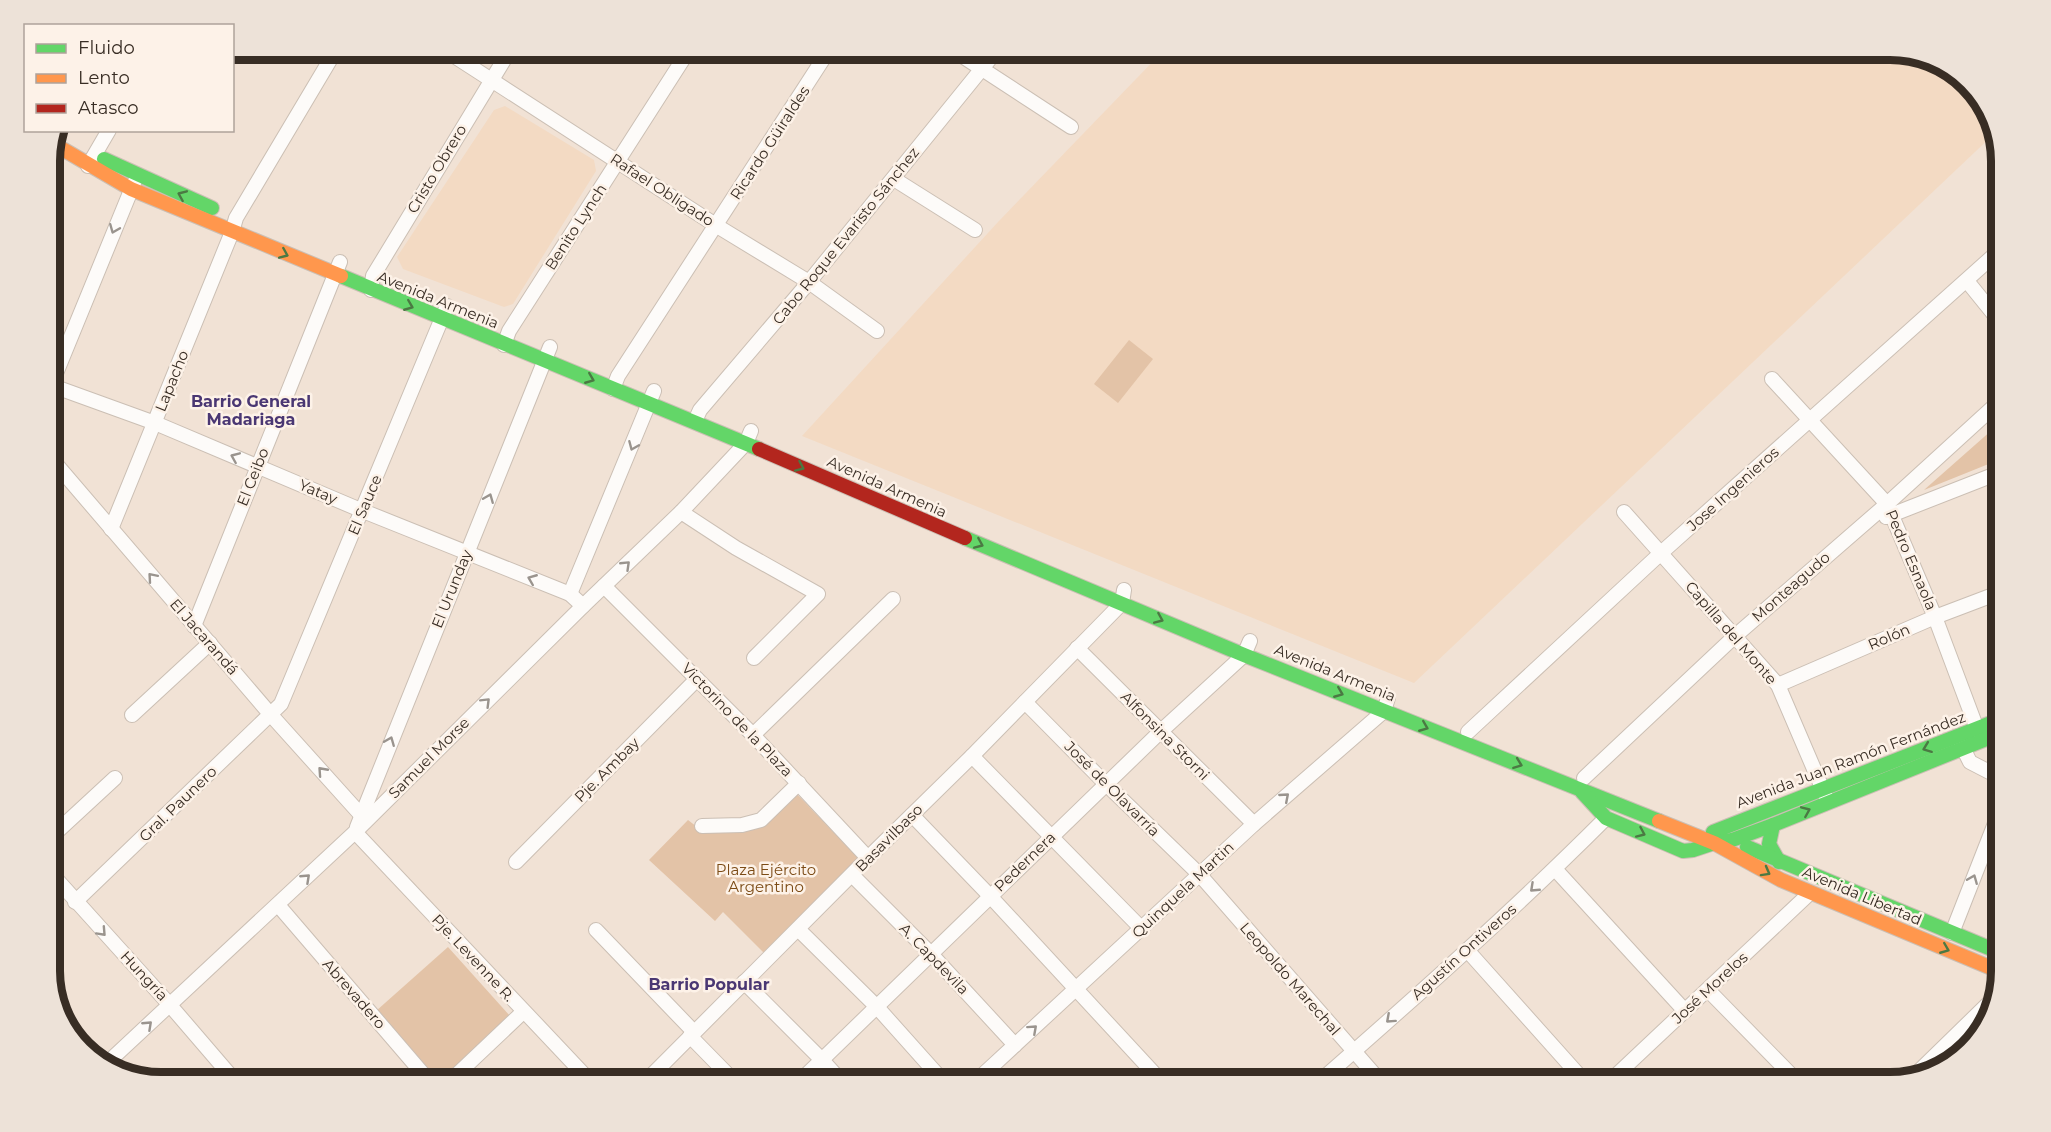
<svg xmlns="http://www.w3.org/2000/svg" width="2051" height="1132" font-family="Montserrat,sans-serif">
<rect width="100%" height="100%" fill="#f1e2d5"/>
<g fill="#f3dac3">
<polygon points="1164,50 1890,50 1940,61 1983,99 1994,134 1414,683 802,436 998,222"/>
<polygon points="505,106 594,160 596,171 513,304 504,307 403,269 397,257 494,110"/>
</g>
<g fill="#e3c3a7">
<polygon points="1129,340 1153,359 1118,403 1094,384"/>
<polygon points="2001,422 2001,459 1924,490"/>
<polygon points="795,792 860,860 765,954 723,912 715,921 649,860 688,820 701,830 743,830"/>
<polygon points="448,947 511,1017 438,1082 376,1011"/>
</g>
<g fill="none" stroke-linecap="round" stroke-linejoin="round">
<g stroke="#cbbfb4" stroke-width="16">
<g id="street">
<polyline points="445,50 717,226 809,282 877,331"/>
<polyline points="953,50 1071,127"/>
<polyline points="88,166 109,130"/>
<polyline points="894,179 975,230"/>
<polyline points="1967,281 2001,323"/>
<polyline points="371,290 373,276 510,50"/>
<polyline points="504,345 509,331 689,50"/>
<polyline points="1772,379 1887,504 1935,617 1980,737"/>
<polyline points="50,385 155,423 363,511 570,594 583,606"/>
<polyline points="50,388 134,183"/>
<polyline points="613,389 618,376 829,50"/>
<polyline points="695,421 700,410 809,282 997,50"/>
<polyline points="50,457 271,715 361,815"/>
<polyline points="681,512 736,548 818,594 754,658"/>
<polyline points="1624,512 1778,685 1826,797"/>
<polyline points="1886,517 2001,472"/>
<polyline points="111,529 232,232 236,218 336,50"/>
<polyline points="604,586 753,735 868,858"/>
<polyline points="570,594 654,391"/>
<polyline points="194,626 340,262"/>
<polyline points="1077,648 1254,824"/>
<polyline points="1778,685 1935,617 2001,592"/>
<polyline points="1025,702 1106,784 1200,875 1381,1082"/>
<polyline points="132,715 210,643"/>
<polyline points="1468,732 1661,553 2001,249"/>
<polyline points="753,735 893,599"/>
<polyline points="1959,740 1970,762 2001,778"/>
<polyline points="972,756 1141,928"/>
<polyline points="1584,778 1734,637 1887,504 2001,400"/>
<polyline points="912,815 990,896 1162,1082"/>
<polyline points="702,826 742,825 761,820 799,783"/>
<polyline points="357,827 550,347"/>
<polyline points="355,832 591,1082"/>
<polyline points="50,838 115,778"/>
<polyline points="516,862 697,679"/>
<polyline points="1555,869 1685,1011"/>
<polyline points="50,872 169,1004 236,1082"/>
<polyline points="852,875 931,954 1015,1045"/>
<polyline points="50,900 63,888"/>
<polyline points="75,902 281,704 447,306"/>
<polyline points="278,905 430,1082"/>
<polyline points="798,929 877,1007 944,1082"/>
<polyline points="596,930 694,1032"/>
<polyline points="1952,933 2001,808"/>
<polyline points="1467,950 1585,1082"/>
<polyline points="744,982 822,1060 842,1082"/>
<polyline points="1708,990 1798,1082"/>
<polyline points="690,1036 735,1082"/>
<polyline points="105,1065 355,832 583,606 681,512 746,443 751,431"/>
<polyline points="1915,1075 1995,997"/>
<polyline points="449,1082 523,1012"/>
<polyline points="645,1082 868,858 972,756 1122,603 1124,590"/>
<polyline points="799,1082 1160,732 1244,655 1250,641"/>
<polyline points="975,1082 1254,824 1384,711 1388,698"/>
<path d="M 1319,1082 C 1417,996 1514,910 1606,818"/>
<polyline points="1609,1082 1810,893"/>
</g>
</g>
<g stroke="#cbbfb4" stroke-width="16">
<g id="fast">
<polyline points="104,159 212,208"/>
<polyline points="341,276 759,449"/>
<polyline points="965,538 1244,655 1659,821"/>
<polyline points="1582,792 1606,818 1683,851 1693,850 1714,843"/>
<polyline points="1773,825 1769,844 1779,862"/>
<polyline points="1713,832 2001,719"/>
<polyline points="1714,843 1732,840 1773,825 2001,733"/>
<polyline points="1747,847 2001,953"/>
</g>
</g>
<g stroke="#cbbfb4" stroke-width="16">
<g id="slow">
<polyline points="54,144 131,189 341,276"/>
<polyline points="1659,821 1714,843 1781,880 2001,972"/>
</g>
</g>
<g stroke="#cbbfb4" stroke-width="16">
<polyline id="jam" points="759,449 965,538"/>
</g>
<use href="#street" stroke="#fdfbf9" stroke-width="14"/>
<use href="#fast" stroke="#63d668" stroke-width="14"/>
<use href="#slow" stroke="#ff974d" stroke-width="14"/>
<use href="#jam" stroke="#b3261e" stroke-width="14"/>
</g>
<defs><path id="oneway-chevron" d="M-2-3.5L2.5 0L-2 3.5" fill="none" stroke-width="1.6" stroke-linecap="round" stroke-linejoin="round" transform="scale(1.5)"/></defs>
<g stroke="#4b7943">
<use href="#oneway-chevron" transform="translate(182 195) rotate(-157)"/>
<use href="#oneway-chevron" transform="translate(284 254) rotate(23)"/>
<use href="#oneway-chevron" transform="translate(409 306) rotate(22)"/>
<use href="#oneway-chevron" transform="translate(590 379) rotate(22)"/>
<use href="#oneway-chevron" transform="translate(800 467) rotate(24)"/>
<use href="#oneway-chevron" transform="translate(979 544) rotate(23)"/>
<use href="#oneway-chevron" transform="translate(1159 619) rotate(23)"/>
<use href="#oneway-chevron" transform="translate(1339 693) rotate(22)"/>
<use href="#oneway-chevron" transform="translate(1424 727) rotate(22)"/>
<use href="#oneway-chevron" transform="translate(1927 748) rotate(159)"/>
<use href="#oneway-chevron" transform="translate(1518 764) rotate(21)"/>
<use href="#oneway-chevron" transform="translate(1806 811) rotate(-23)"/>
<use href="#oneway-chevron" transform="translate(1641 833) rotate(24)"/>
<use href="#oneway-chevron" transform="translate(1766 872) rotate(29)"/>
<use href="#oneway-chevron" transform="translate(1945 949) rotate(22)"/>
</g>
<g stroke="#9a948e">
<use href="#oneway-chevron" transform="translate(114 229) rotate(112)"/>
<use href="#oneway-chevron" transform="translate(633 446) rotate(113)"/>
<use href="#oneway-chevron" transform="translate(235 457) rotate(-157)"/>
<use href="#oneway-chevron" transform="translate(489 498) rotate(-68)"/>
<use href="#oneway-chevron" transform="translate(626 565) rotate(-44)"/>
<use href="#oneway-chevron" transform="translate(152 577) rotate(-131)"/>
<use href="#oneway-chevron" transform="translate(532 579) rotate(-158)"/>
<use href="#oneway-chevron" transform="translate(486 702) rotate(-45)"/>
<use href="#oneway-chevron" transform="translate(390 741) rotate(-68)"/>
<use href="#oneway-chevron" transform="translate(322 771) rotate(-132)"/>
<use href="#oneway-chevron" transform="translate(1285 797) rotate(-41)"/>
<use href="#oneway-chevron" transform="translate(306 878) rotate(-43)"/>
<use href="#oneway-chevron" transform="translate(1973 879) rotate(-68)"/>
<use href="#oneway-chevron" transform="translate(1534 888) rotate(137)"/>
<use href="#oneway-chevron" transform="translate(102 932) rotate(47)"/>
<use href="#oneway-chevron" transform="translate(1390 1019) rotate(138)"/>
<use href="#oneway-chevron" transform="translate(148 1025) rotate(-43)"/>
<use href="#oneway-chevron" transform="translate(1033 1029) rotate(-42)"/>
</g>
<g text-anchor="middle" stroke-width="5" stroke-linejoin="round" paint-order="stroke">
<g font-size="15" fill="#382d24" stroke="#fdf2e8">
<text transform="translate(770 143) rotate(-57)" y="5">Ricardo Güiraldes</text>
<text transform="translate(437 169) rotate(-59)" y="5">Cristo Obrero</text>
<text transform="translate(662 190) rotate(33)" y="5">Rafael Obligado</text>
<text transform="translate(576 227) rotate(-57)" y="5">Benito Lynch</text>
<text transform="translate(846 236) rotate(-51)" y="5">Cabo Roque Evaristo Sánchez</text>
<text transform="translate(438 300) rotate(22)" y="5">Avenida Armenia</text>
<text transform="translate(172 381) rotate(-68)" y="5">Lapacho</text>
<text transform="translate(253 477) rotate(-68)" y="5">El Ceibo</text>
<text transform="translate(887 487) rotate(24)" y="5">Avenida Armenia</text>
<text transform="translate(1733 489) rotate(-42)" y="5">Jose Ingenieros</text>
<text transform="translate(318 492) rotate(23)" y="5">Yatay</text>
<text transform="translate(365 505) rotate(-67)" y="5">El Sauce</text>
<text transform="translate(1911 560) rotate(67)" y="5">Pedro Esnaola</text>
<text transform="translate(1791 587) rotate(-41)" y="5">Monteagudo</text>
<text transform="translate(452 589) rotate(-68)" y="5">El Urunday</text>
<text transform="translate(1731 633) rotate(49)" y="5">Capilla del Monte</text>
<text transform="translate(204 637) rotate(49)" y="5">El Jacarandá</text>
<text transform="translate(1889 637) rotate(-23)" y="5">Rolón</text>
<text transform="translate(1335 673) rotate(22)" y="5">Avenida Armenia</text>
<text transform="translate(737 720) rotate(46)" y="5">Victorino de la Plaza</text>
<text transform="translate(1165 736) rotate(45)" y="5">Alfonsina Storni</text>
<text transform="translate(429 758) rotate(-45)" y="5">Samuel Morse</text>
<text transform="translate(1851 760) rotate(-21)" y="5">Avenida Juan Ramón Fernández</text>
<text transform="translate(607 770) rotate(-45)" y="5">Pje. Ambay</text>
<text transform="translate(1112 789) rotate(45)" y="5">José de Olavarría</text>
<text transform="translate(178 804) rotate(-44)" y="5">Gral. Paunero</text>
<text transform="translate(889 838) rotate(-45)" y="5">Basavilbaso</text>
<text transform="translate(1025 862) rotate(-44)" y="5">Pedernera</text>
<text transform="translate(1183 890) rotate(-43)" y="5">Quinquela Martin</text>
<text transform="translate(1862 896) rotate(23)" y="5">Avenida Libertad</text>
<text transform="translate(1464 952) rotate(-42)" y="5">Agustín Ontiveros</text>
<text transform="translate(473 958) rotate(47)" y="5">Pje. Levenne R.</text>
<text transform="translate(934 959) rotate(46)" y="5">A. Capdevila</text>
<text transform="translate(144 976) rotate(47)" y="5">Hungría</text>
<text transform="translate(1290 979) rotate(49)" y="5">Leopoldo Marechal</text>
<text transform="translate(1710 988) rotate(-43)" y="5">José Morelos</text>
<text transform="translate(354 994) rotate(49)" y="5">Abrevadero</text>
</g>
<g font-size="15" fill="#7c4b15" stroke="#fdf2e8">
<text x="766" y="875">Plaza Ejército<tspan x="766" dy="17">Argentino</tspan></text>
</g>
<g font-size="16" font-weight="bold" fill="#4a3773" stroke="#fdf2e8">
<text x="251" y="407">Barrio General<tspan x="251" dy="18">Madariaga</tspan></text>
<text x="709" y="990">Barrio Popular</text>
</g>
</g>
<path d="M0 0H2051V1132H0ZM161 60H1890A101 101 0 0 1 1991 161V971A101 101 0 0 1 1890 1072H161A101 101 0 0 1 60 971V161A101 101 0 0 1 161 60Z" fill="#ede2d8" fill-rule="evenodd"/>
<path fill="none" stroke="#382d24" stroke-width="8" d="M161 60H1890A101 101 0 0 1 1991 161V971A101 101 0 0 1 1890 1072H161A101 101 0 0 1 60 971V161A101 101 0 0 1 161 60Z"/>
<rect x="24" y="24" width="210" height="108" fill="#fdf2e8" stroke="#aea39a" stroke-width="1.5"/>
<rect x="36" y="44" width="30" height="9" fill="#63d668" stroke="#aea39a" stroke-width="1.5"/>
<text x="78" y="54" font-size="18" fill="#382d24">Fluido</text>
<rect x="36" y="74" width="30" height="9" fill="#ff974d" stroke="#aea39a" stroke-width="1.5"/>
<text x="78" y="84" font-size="18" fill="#382d24">Lento</text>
<rect x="36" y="104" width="30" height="9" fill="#b3261e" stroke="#aea39a" stroke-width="1.5"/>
<text x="78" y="114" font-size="18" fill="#382d24">Atasco</text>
</svg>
